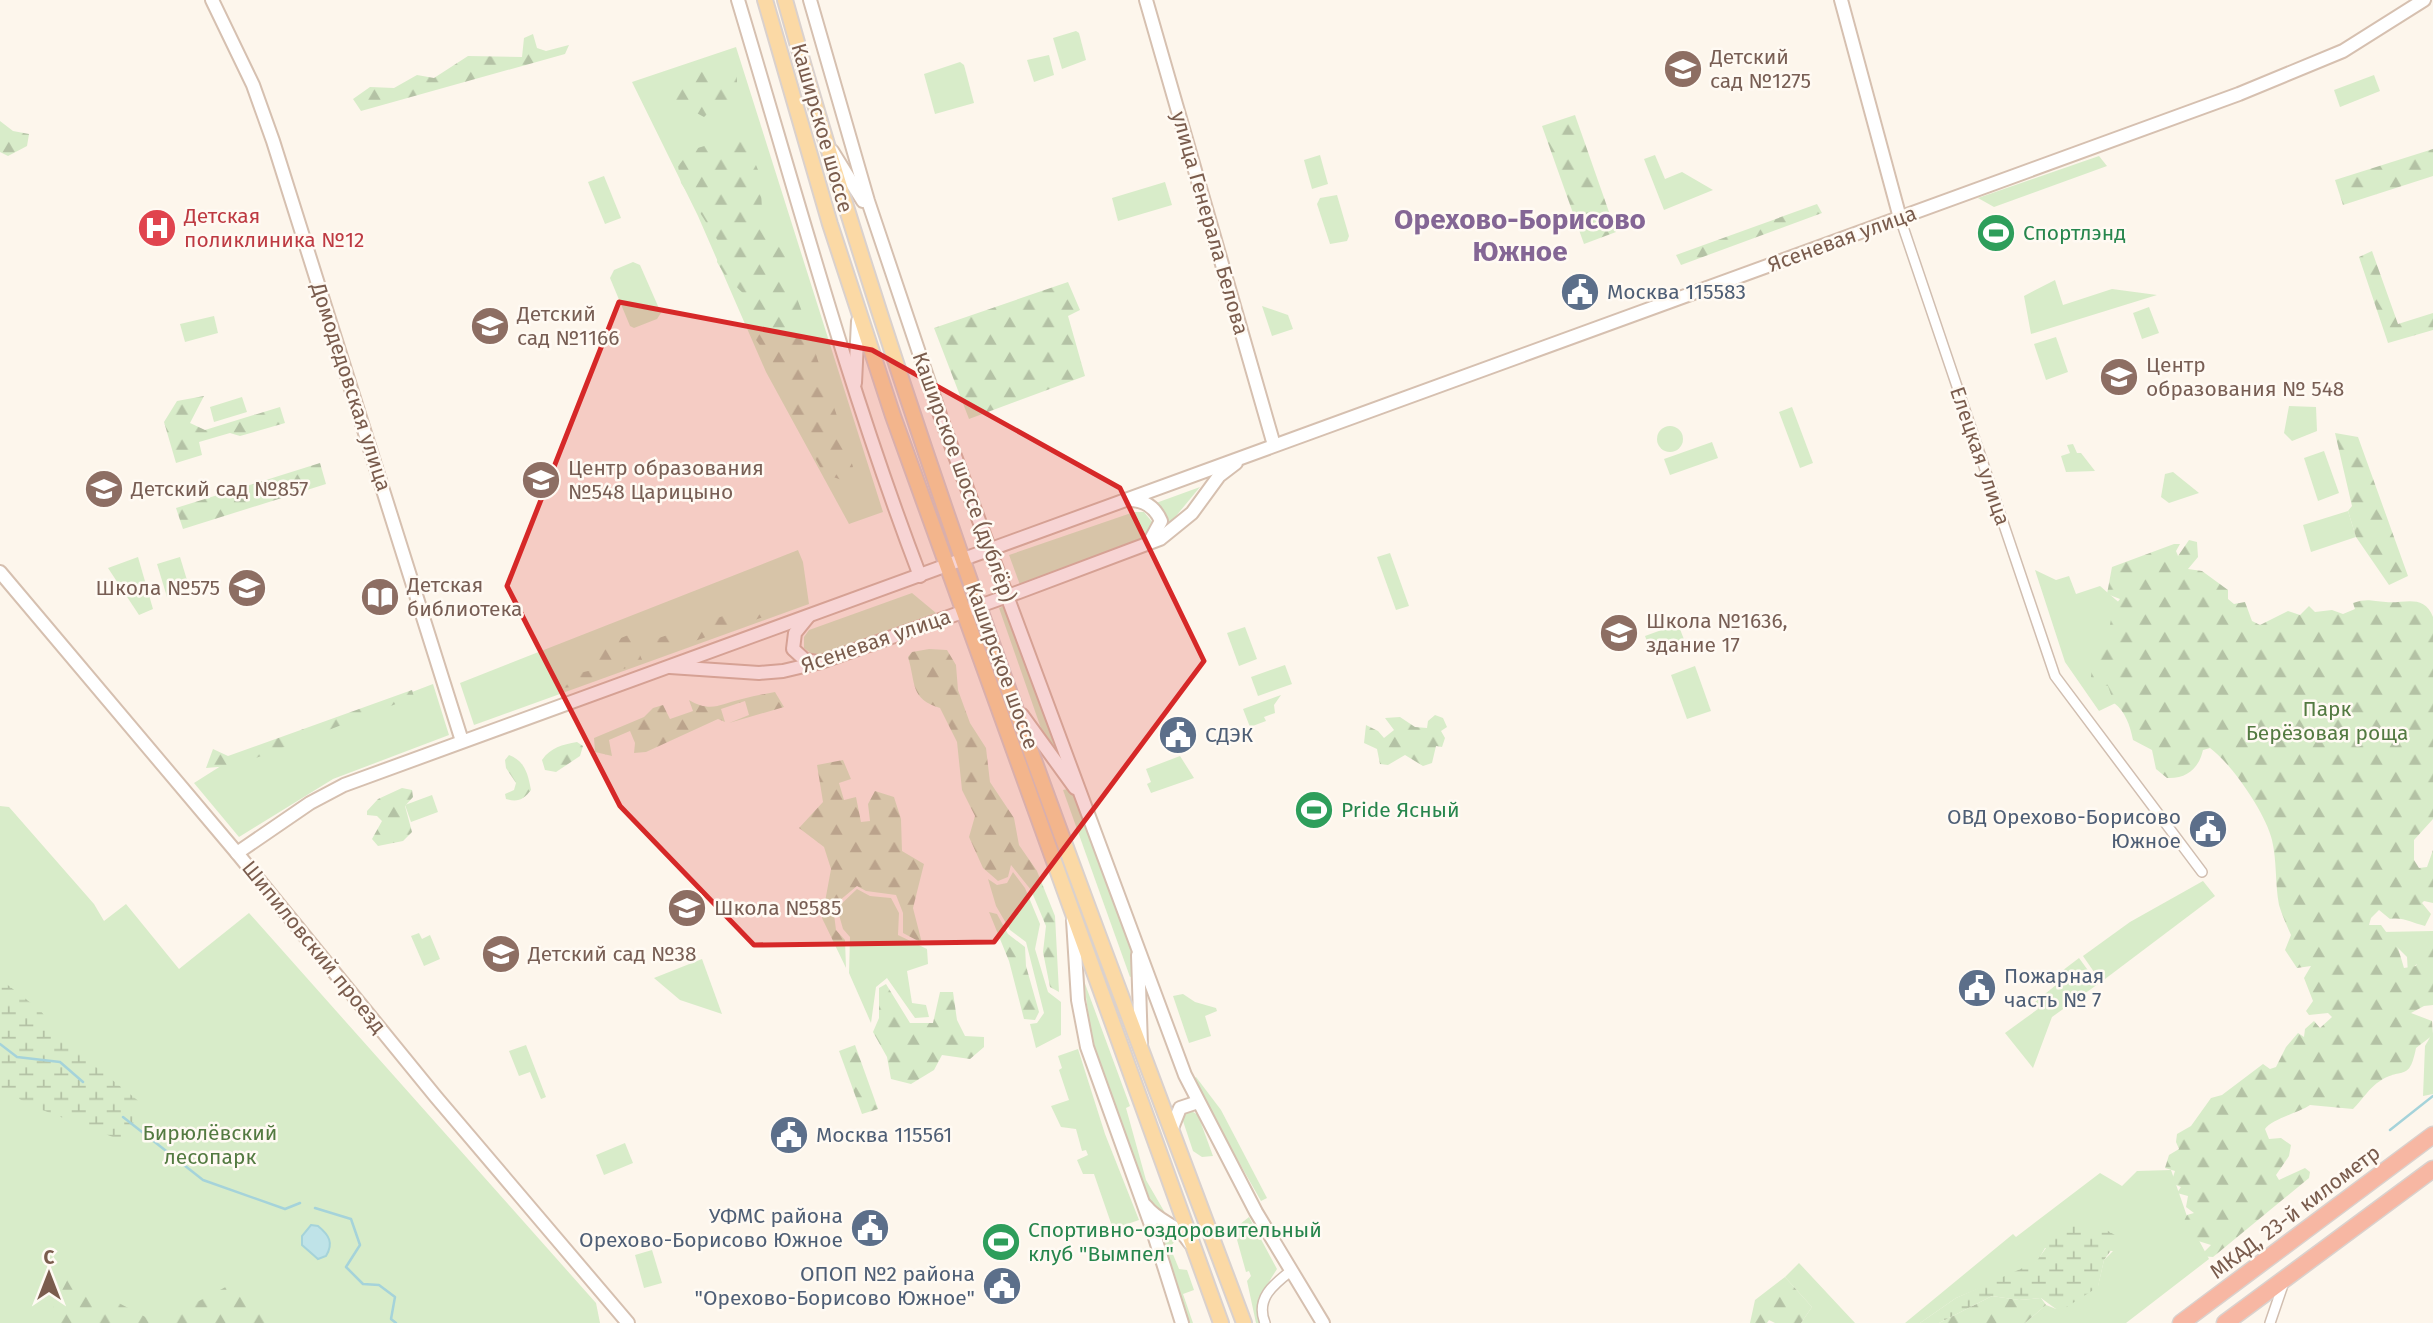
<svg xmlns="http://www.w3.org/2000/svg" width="2433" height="1323" font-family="'Fira Sans',sans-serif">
<defs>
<pattern id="forest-firs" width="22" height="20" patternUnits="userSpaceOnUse" patternTransform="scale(1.75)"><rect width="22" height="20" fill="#d8ecc9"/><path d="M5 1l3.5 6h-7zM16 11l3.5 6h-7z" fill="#b4c2a5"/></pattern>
<pattern id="wetland-marsh" width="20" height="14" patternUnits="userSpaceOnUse" patternTransform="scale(1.75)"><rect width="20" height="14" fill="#d8ecc9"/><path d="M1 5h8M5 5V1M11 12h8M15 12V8" fill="none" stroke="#b4c2a5"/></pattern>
</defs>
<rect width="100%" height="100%" fill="#fdf6ec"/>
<g fill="#d8ecc9">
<polygon points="1076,31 1079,33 1086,60 1062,69 1053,38"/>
<polygon points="736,47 883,512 849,524 766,372 698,216 632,82"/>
<polygon points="1049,55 1054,75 1034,82 1027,60"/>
<polygon points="960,62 964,65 974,103 935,114 924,74"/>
<polygon points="2374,75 2380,91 2340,107 2334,90"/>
<polygon points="1320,155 1328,184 1312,189 1304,160"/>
<polygon points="1655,155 1665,179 1682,172 1713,190 1664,210 1644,159"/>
<polygon points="2099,156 2107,166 1994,207 1978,198"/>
<polygon points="604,176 621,218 605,224 588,182"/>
<polygon points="1165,182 1172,205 1118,221 1112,198"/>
<polygon points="1337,195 1349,236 1347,241 1330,244 1317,204 1320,198"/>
<polygon points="633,262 640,265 661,313 657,319 634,328 630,326 610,278 614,270"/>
<polygon points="2055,280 2063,305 2112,289 2157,295 2031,334 2024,296"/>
<polygon points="1262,306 1288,315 1293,329 1272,336"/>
<polygon points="2149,307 2159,333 2142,339 2133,313"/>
<polygon points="214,316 218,333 185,342 180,324"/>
<polygon points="2056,337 2068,372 2046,380 2034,344"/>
<polygon points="242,397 247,412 214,422 210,407"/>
<polygon points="2289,406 2316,407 2317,431 2292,441 2284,433"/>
<polygon points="1792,407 1813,463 1800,468 1779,412"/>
<circle cx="1670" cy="439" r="13"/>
<polygon points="1712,442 1718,458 1670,475 1664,459"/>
<polygon points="2073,444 2077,453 2081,453 2095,471 2066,472 2061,456 2070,453 2067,445"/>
<polygon points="2324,451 2339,493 2318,501 2304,458"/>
<polygon points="2173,472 2199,493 2169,503 2161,497 2165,474"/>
<polygon points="1200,487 1171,522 1167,525 1156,503"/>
<polygon points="2348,511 2356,537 2311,552 2303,525"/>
<polygon points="1134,512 1144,512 1153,523 1145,539 1020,585 1009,555"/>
<polygon points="798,550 803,562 809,604 474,725 460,683"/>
<polygon points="1390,553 1409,606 1396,610 1377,557"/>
<polygon points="138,557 153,609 139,615 108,568"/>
<polygon points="180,557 190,590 167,597 157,564"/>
<polygon points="2035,570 2056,580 2069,576 2076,594 2100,586 2123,606 2103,667 2111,691 2124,699 2099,711 2065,662"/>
<polygon points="912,593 936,613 822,655 813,655 804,648 804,637 809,630"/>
<polygon points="1004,606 1059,752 1055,756 1044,737 999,608"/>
<polygon points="1678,624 1685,642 1652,654 1645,636"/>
<polygon points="1245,627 1257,659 1239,666 1227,633"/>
<polygon points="1285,665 1292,684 1258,696 1251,677"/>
<polygon points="1695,666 1711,711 1687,719 1671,675"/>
<polygon points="433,684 449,735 333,779 239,837 194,783 224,764"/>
<polygon points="1281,695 1274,705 1275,713 1264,717 1266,721 1250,727 1243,709"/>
<polygon points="1180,756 1194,778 1151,793 1147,784 1151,782 1146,769"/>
<polygon points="1071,788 1135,961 1136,975 1130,977 1063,790"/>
<polygon points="432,795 438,812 411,822 405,805"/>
<polygon points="0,806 9,807 94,904 104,921 126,904 179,969 249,913 596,1303 600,1323 0,1323"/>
<polygon points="1013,872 1025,888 1040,924 1035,949 1048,992 1061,1002 1061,1035 1036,1048 1030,1024 1037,1023 1044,1013 1026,942 1010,930 996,906 988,879 997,885 1007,883"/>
<polygon points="2203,881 2215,896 2101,982 2083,956 2130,922"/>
<polygon points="857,889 870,896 891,898 899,913 898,935 927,949 928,964 907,971 912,1003 926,1005 929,1017 915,1018 887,978 876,987 871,1023 849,973 850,937 843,929 837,908"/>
<polygon points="2433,931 2433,955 2422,958 2408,974 2407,957 2382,932"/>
<polygon points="419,933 422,939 430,935 440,959 424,966 411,936"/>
<polygon points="2079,958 2098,984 2052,1017 2033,1068 2005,1033 2038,1009 2035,1002 2056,985 2058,974"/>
<polygon points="702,959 722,1014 680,1000 654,978"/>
<polygon points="1084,981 1130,1106 1126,1108 1146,1180 1168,1218 1149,1201 1123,1133 1091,1037"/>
<polygon points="1183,994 1195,1002 1216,1008 1217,1011 1205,1016 1211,1036 1189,1043 1173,996"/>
<polygon points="2433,1032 2433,1094 2423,1096 2425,1046"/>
<polygon points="526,1045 546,1097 541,1099 530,1072 519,1076 509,1051"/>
<polygon points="1078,1049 1105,1134 1139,1220 1113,1229 1094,1174 1083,1174 1077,1160 1088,1155 1086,1150 1082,1151 1076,1129 1061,1127 1051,1106 1069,1100 1059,1070 1062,1068 1058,1056"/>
<polygon points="1196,1077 1221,1110 1267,1198 1261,1201 1192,1080"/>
<polygon points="1190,1110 1198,1115 1213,1156 1202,1157 1193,1151 1182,1118"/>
<polygon points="625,1143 633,1163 604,1175 596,1155"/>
<polygon points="2171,1170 2189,1222 2209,1259 2126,1323 2025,1323 2046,1305 2056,1309 2098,1286 2104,1260 2113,1251 2045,1248 2037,1262 2025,1269 1956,1298 1920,1323 1905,1323 2013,1234 2016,1237 2100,1173 2122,1186 2137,1171"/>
<polygon points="1249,1217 1277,1269 1258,1299 1259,1323 1256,1323 1247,1281 1251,1276 1249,1271 1246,1272 1234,1229"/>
<polygon points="1169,1233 1175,1241 1170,1247 1179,1269 1187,1270 1194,1290 1183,1294 1193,1323 1188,1323 1162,1236"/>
<polygon points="652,1250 662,1283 644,1288 635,1255"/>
<polygon points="1799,1263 1855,1323 1801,1323 1812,1307 1785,1277"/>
</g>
<g fill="url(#forest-firs)">
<polygon points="533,34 537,48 546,51 569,45 565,54 361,111 353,99 370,87 394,88 417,75 434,78 468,56 522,57 524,38"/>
<polygon points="727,66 737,70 737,89 733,101 715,106 704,117 676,102 674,84 682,76"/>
<polygon points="1575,115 1616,232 1584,244 1542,126"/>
<polygon points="0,121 13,131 29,134 27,146 8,156 0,152"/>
<path d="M 742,130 L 760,175 L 762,209 L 780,234 L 787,263 L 783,268 C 804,307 813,349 828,390 C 837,416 846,441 853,467 L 842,480 L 824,474 L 790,415 L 786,381 L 756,340 L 746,296 L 726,277 L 717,262 L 720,244 L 681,183 L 678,166 L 691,150 L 721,141 Z"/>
<polygon points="2433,149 2433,176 2343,205 2335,180"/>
<polygon points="1817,204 1822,213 1681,265 1676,255"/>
<polygon points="2372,251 2398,324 2433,313 2433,330 2388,343 2359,257"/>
<polygon points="1068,282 1080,310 1068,316 1085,376 969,419 934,328"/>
<polygon points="204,396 190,423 205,430 280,407 285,423 240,436 230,433 199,442 202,455 176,463 164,422 177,401"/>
<polygon points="2335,433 2358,437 2408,576 2389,585 2356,537 2348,511 2352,506"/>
<polygon points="320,463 326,484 183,529 176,508"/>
<path d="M 2189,540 L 2197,542 L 2198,557 L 2188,569 L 2202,571 L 2228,590 L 2228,599 L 2234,604 L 2245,602 L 2252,621 L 2260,625 L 2288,611 L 2300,615 L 2309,606 L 2315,612 L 2332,610 L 2343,614 L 2355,609 L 2353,603 C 2367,598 2372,601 2386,602 C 2403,604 2424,593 2433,617 L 2433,819 L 2414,840 L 2414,860 L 2419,868 L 2427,867 L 2433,850 L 2433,903 L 2424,901 L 2422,903 L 2431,914 L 2425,926 C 2412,923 2404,917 2390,919 L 2379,910 L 2371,918 L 2369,925 L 2381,925 L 2398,948 L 2404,968 L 2416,966 L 2423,945 L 2433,943 L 2433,1005 L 2424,1006 L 2411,1013 L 2432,1021 L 2433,1035 L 2416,1048 C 2409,1083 2403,1066 2380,1081 C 2370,1087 2362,1100 2353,1109 L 2310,1105 C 2298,1113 2272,1119 2265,1129 L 2269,1139 L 2281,1138 L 2291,1145 L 2289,1156 L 2276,1175 L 2279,1180 L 2305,1168 L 2310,1172 L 2309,1178 L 2213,1257 L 2200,1256 L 2211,1245 L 2195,1240 L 2189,1229 L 2181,1227 L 2187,1215 L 2194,1213 L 2186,1207 L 2188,1196 L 2177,1193 L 2181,1187 L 2171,1183 L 2175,1171 L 2165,1168 L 2169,1155 L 2179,1149 L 2176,1142 L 2177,1134 L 2191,1126 L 2211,1098 L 2222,1095 L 2263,1064 L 2270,1069 L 2276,1067 L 2286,1047 L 2298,1033 L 2304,1037 L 2305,1029 L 2314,1021 L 2320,1028 L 2332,1017 L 2328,1013 L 2309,1015 L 2306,1011 L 2313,1001 L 2304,978 L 2311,966 L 2297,968 L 2285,950 L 2291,935 C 2287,926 2282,915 2279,905 C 2275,884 2277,861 2272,840 C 2266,814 2232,764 2210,748 L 2203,750 C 2199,768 2187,779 2167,778 L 2156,769 L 2152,750 L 2133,740 C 2130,725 2125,711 2114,703 L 2108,686 L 2098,684 L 2091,677 L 2095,642 L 2110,625 L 2113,608 L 2120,599 L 2107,594 L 2112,567 L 2174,544 L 2180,544 L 2176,551 L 2178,556 Z"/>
<polygon points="764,602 769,615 655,655 650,641"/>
<polygon points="631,634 643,662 573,687 562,688 559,685 566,676 597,669 586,656 588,651"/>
<path d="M 929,649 L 947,650 L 956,665 L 958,690 L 970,723 L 986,748 L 990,782 L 1014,818 L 1019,845 L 1037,871 L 1055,916 L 1059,992 L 1050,987 L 1043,952 L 1046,926 L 1031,890 L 1011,865 L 1008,877 L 998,881 L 983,868 L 969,837 L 975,816 L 962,790 L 957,742 L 940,708 C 910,699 916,684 908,657 L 912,652 Z"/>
<polygon points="412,690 414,697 256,758 230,766 206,768 213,749 228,756"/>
<path d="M 775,692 L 784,707 L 729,723 L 749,715 L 745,701 L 721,709 L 725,722 L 718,719 L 646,752 L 634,753 L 635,743 L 630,731 L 609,740 L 612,756 L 595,752 L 594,738 L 644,717 L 653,708 L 663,705 L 670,719 L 693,711 L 689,700 C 711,713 720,704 742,699 C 753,696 764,694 775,692 Z"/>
<polygon points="1435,715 1443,718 1447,727 1441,731 1445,738 1442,747 1436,746 1432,763 1423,766 1405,755 1388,765 1380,764 1377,749 1364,743 1366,725 1378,731 1384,738 1394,730 1385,718 1400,717 1415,727 1427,728 1428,721"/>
<path d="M 577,742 L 583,746 L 580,756 L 556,772 L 545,770 L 542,760 C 551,747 562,745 577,742 Z"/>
<path d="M 509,755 C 525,761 528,774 531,790 C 524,799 518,803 506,799 L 505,794 L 514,790 L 516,783 L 506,768 L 505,760 Z"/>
<polygon points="843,760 851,779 839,783 844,800 856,797 861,822 870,821 868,804 875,791 894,797 901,819 902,851 924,864 913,908 922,943 903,933 903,913 896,895 866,891 857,886 833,906 836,930 845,940 846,968 822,918 831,869 824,847 799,828 823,802 817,765"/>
<polygon points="402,788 412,790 413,797 405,806 412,832 403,841 378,846 372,839 382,821 377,816 367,815 367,811 378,799"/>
<polygon points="989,912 997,914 1008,934 1025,947 1026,966 1039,1012 1035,1020 1024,1019 1009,961"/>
<polygon points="886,984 910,1023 933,1023 940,992 953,992 957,1020 965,1036 984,1037 984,1047 970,1059 942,1055 934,1070 911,1084 891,1079 887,1057 873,1032 879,1018 879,988"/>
<polygon points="855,1045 878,1109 862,1114 839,1051"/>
<polygon points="69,1277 157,1323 239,1280 271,1323 45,1323"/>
<polygon points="1785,1277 1812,1307 1801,1323 1775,1323 1769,1320 1767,1323 1750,1323 1755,1300"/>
<polygon points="1992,1296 2019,1300 2041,1298 2046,1305 2025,1323 1939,1323"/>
</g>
<g fill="url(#wetland-marsh)">
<polygon points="0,979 40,1010 66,1043 141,1103 126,1142 32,1106 0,1088"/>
<polygon points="2096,1224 2120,1238 2104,1260 2098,1287 2065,1308 2056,1309 2041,1298 2019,1300 1992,1296 1939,1323 1920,1323 1956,1298 2036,1262 2056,1234 2074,1225"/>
</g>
<path fill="#bfe3e8" stroke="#a5d3da" stroke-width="2" d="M 311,1225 L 318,1226 C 329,1235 334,1243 326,1256 L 318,1259 L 302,1245 L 302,1236 Z"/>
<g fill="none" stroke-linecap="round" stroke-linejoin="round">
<g stroke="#a5d3da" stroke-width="2.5">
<polyline points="0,1044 17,1057 60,1062 83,1082"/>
<polyline points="123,1117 203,1180 285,1209 300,1203"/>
<polyline points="2390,1130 2433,1096"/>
<polyline points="315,1208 351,1219 360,1245 346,1267 363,1284 379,1285 395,1297 391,1319 396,1323"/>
</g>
<g stroke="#d1beb0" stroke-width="12">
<g id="street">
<polyline points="1900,218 2055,676 2202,872"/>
<path d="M 1265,1323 C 1255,1298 1274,1284 1292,1270"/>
<polyline points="2270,1323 2284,1282"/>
</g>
</g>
<g stroke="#d6c0b0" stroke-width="16">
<g id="secondary">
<polyline points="212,0 253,85 273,141 462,741"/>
<path d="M 738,0 C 796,193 848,388 920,576"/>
<polyline points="810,0 868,201 942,421 1185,1075 1256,1212 1323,1323"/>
<polyline points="1146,0 1274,445"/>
<polyline points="1841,0 1900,218"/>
<polyline points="832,151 863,201"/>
<polyline points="855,383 858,321"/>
<path d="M 1129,500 C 1145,500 1155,507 1161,521 L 1150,541"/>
<polyline points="0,572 237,853 436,1097 628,1323"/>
<polyline points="808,617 795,633 793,649 805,660 817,662"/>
<polyline points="670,667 759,673 783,671 821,662 1019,592 1160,539 1192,513 1219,476 1236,463"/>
<polyline points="1022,715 1075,788"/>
<polyline points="237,853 310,803 344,785 2239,94 2343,51 2424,0"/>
<polyline points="1073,920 1078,1000 1087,1047 1151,1225 1182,1323"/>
<polyline points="1138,955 1141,1046"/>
<polyline points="1172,1128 1180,1108 1198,1102"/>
<path d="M 1146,1206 C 1158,1222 1179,1225 1190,1243"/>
</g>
</g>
<g stroke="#dad1cd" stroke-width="18">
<g id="primary">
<polyline points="765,0 830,224 893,416 1221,1323"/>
<path d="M 785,0 C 911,450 1080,886 1244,1323"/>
</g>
</g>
<g stroke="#dad1cd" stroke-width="19">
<g id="highway">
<polyline points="2181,1323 2433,1135"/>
<polyline points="2225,1323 2433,1169"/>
</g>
</g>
<use href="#street" stroke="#fff" stroke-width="9"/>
<use href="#secondary" stroke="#fff" stroke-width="12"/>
<use href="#primary" stroke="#fbd9a5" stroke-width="14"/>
<use href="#highway" stroke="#f7b7a3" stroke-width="16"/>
</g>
<path fill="#d62828" fill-opacity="0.2" stroke="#d62828" stroke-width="5" stroke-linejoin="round" d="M 619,302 L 872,350 L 1120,488 L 1204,661 L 994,942 L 754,945 L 620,806 L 507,586 Z"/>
<defs>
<g id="school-disc" transform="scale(2.0125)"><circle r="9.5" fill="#8d6e63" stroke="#fffaf3"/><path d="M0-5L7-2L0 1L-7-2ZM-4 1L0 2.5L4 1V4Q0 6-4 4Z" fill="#fff"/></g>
<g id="hospital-disc" transform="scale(2.0125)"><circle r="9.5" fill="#e0444e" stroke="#fffaf3"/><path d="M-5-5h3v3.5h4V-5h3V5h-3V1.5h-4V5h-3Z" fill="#fff"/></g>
<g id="stadium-disc" transform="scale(2.0125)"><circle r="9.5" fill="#2e9e5b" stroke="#fffaf3"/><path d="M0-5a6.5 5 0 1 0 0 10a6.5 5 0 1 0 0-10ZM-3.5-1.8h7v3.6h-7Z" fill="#fff"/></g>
<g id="civic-disc" transform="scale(2.0125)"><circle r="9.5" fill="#5c6f8a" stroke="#fffaf3"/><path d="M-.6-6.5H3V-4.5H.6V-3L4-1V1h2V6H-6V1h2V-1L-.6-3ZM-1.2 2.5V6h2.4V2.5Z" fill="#fff"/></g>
<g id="library-disc" transform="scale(2.0125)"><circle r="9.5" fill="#8d6e63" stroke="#fffaf3"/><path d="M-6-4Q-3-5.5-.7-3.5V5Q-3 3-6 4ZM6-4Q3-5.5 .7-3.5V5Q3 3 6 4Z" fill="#fff"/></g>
</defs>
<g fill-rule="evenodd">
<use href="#school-disc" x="1683" y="69"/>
<use href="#hospital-disc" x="157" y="228"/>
<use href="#stadium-disc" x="1996" y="233"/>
<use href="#civic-disc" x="1580" y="292"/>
<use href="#school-disc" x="490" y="326"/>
<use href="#school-disc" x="2119" y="377"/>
<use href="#school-disc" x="541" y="480"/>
<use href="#school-disc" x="104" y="489"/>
<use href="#school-disc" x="247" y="588"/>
<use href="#library-disc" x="380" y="597"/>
<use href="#school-disc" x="1619" y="633"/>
<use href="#civic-disc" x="1178" y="735"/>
<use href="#stadium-disc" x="1314" y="810"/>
<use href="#civic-disc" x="2208" y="829"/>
<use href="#school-disc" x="687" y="908"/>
<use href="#school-disc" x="501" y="954"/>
<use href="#civic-disc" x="1977" y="988"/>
<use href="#civic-disc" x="789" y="1135"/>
<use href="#civic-disc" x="870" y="1228"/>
<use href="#stadium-disc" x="1001" y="1242"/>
<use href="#civic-disc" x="1002" y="1286"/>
</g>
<g text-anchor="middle" stroke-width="5" stroke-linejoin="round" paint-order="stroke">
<g font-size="21" fill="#785e54" stroke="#fffaf3" text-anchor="start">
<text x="1710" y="64">Детский<tspan x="1710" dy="24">сад №1275</tspan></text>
<text x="517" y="321">Детский<tspan x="517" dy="24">сад №1166</tspan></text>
<text x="2146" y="372">Центр<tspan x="2146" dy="24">образования № 548</tspan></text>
<text x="568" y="475">Центр образования<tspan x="568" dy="24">№548 Царицыно</tspan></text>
<text x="131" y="496">Детский сад №857</text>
<text x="407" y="592">Детская<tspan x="407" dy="24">библиотека</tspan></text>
<text x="220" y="595" text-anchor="end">Школа №575</text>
<text x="1646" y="628">Школа №1636,<tspan x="1646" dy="24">здание 17</tspan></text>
<text x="714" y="915">Школа №585</text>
<text x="528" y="961">Детский сад №38</text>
</g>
<g font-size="21" fill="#7a5c4d" stroke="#fffaf3">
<text transform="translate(822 128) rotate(74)" y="7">Каширское шоссе</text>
<text transform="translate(1210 223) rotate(74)" y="7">улица Генерала Белова</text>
<text transform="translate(1842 239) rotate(-20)" y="7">Ясеневая улица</text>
<text transform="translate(351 387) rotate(72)" y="7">Домодедовская улица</text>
<text transform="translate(1980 456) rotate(71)" y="7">Елецкая улица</text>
<text transform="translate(964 477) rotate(70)" y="7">Каширское шоссе (дублёр)</text>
<text transform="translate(876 641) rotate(-19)" y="7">Ясеневая улица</text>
<text transform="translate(1002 666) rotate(70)" y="7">Каширское шоссе</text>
<text transform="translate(314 947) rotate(51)" y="7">Шипиловский проезд</text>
<text transform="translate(2295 1212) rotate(-37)" y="7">МКАД, 23-й километр</text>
</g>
<g font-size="21" fill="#be3a42" stroke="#fffaf3" text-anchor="start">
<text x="184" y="223">Детская<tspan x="184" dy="24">поликлиника №12</tspan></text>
</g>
<g font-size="21" fill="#27864d" stroke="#fffaf3" text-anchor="start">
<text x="2023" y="240">Спортлэнд</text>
<text x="1341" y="817">Pride Ясный</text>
<text x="1028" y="1237">Спортивно-оздоровительный<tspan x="1028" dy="24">клуб "Вымпел"</tspan></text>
</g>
<g font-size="21" fill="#4e5e75" stroke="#fffaf3" text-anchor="start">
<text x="1607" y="299">Москва 115583</text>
<text x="1205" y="742">СДЭК</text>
<text x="2181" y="824" text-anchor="end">ОВД Орехово-Борисово<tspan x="2181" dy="24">Южное</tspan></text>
<text x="2004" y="983">Пожарная<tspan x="2004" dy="24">часть № 7</tspan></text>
<text x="816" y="1142">Москва 115561</text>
<text x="843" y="1223" text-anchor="end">УФМС района<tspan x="843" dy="24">Орехово-Борисово Южное</tspan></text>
<text x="975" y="1281" text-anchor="end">ОПОП №2 района<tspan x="975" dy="24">"Орехово-Борисово Южное"</tspan></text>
</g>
<g font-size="21" fill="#537a41" stroke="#fffaf3">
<text x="2327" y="716">Парк<tspan x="2327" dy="24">Берёзовая роща</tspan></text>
<text x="210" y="1140">Бирюлёвский<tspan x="210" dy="24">лесопарк</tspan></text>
</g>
<g font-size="28" font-weight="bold" fill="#846695" stroke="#fffaf3">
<text x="1520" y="229">Орехово-Борисово<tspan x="1520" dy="32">Южное</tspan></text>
</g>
</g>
<g transform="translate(49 1274)" stroke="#fffaf3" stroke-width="5" paint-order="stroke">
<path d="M0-5L12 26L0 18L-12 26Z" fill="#7a5c4d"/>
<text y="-10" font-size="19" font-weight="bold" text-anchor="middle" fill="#7a5c4d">С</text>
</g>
</svg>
